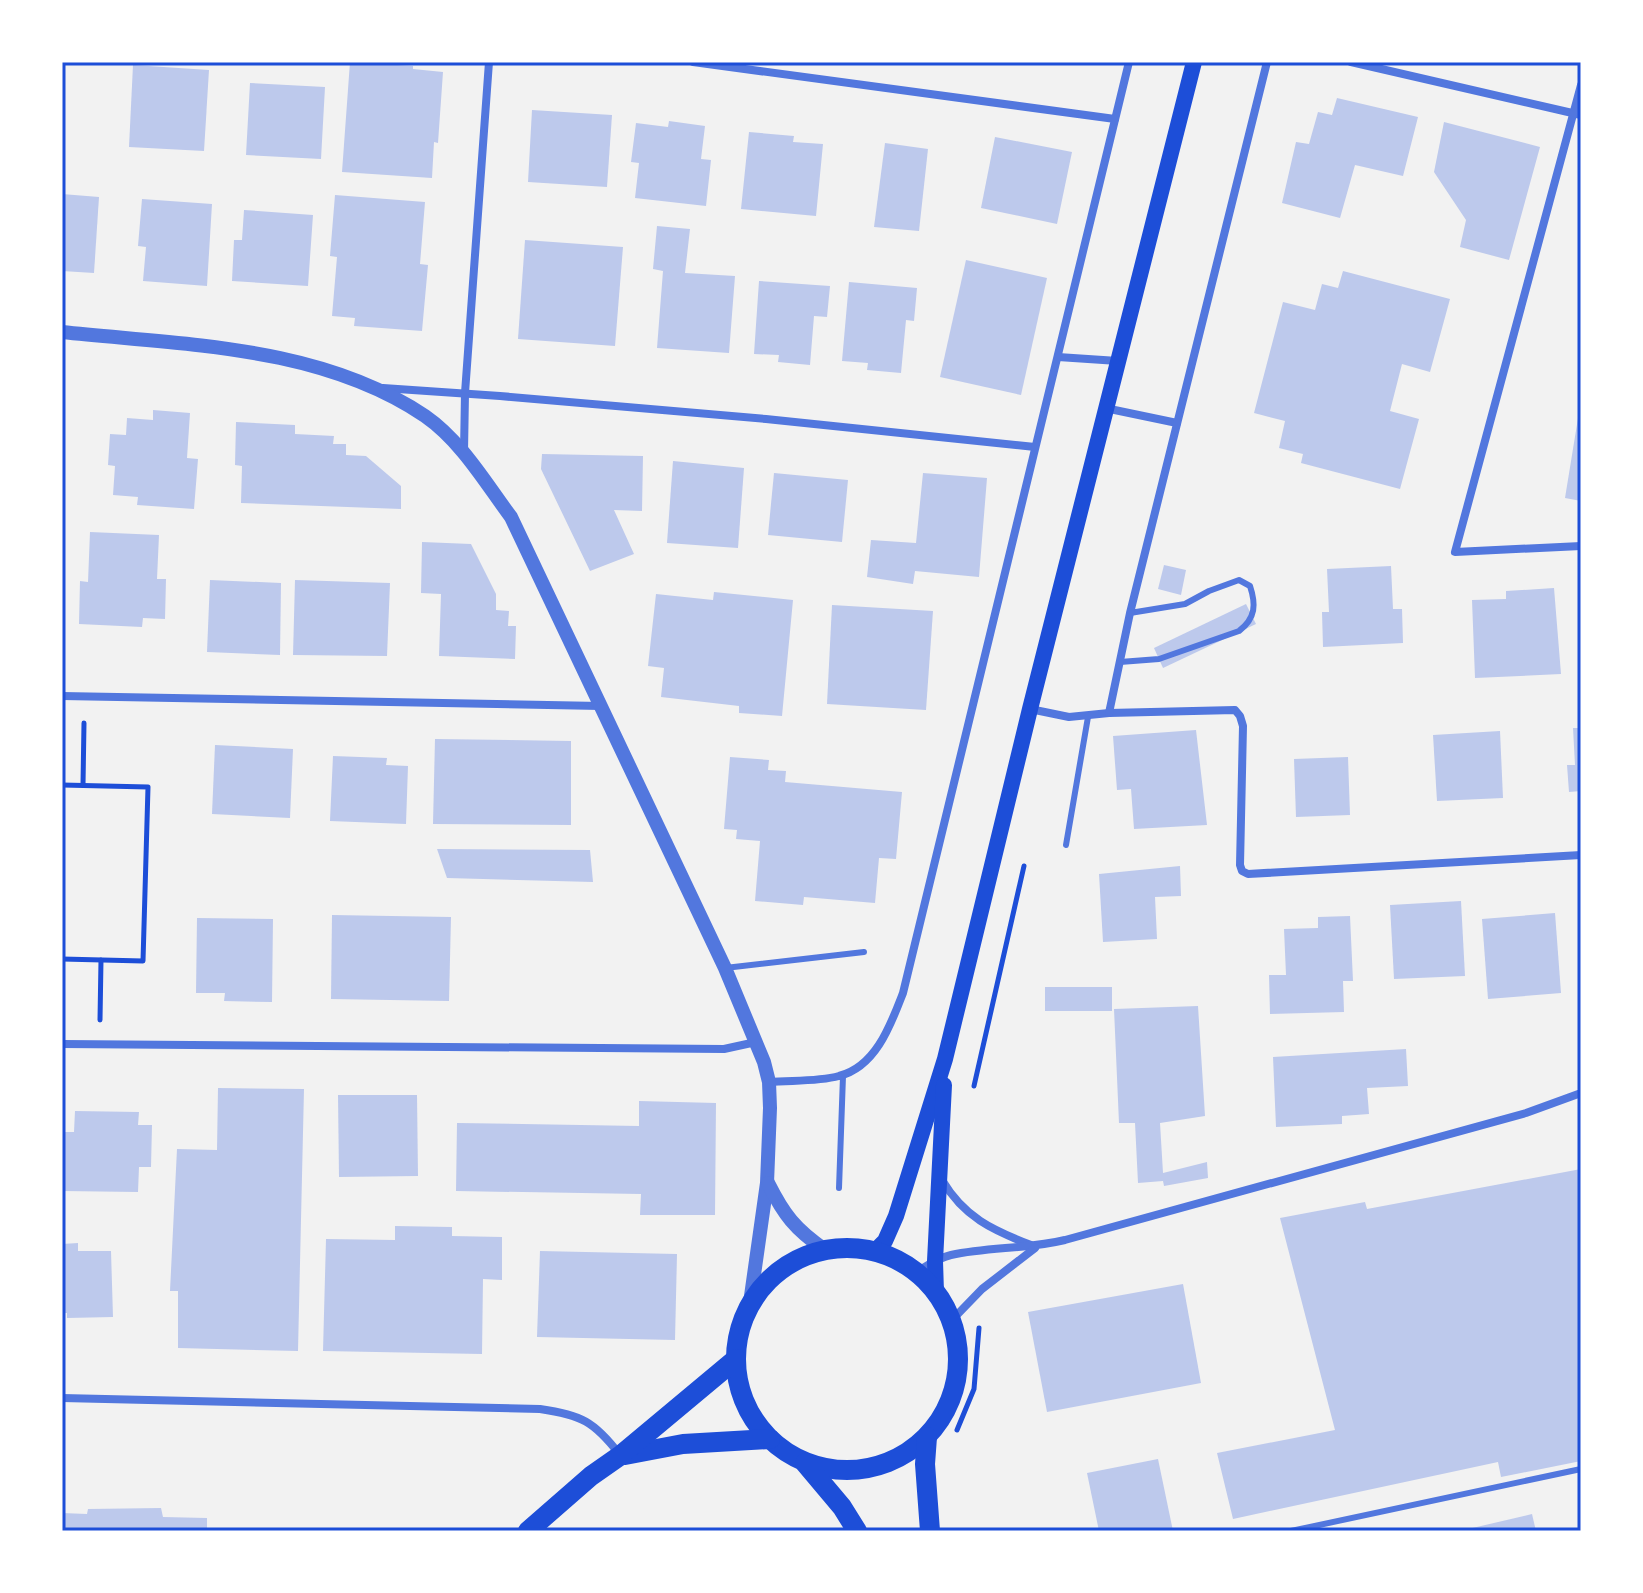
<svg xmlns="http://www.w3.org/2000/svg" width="1643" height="1593" font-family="Georgia,serif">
<rect width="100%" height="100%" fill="#f2f2f2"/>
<g fill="#bdc9ec">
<polygon points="350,62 413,66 413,69 443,72 438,143 434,142 432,178 342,172"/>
<polygon points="133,65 209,70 204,151 129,147"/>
<polygon points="250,83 325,87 321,159 246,155"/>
<polygon points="1337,98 1418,117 1403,176 1355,165 1340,218 1282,203 1296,142 1309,144 1318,112 1332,115"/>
<polygon points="532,110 612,115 607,187 528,182"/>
<polygon points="669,121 705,126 701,159 711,160 706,206 635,198 639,163 631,162 636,123 668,127"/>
<polygon points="1444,122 1540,147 1509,260 1460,247 1466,220 1434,172"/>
<polygon points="749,132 794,136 793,142 823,144 816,216 741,209"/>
<polygon points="995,137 1072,152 1057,224 981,208"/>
<polygon points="885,143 928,149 919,231 874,227"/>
<polygon points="62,194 99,197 94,273 62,271"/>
<polygon points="335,195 425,202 420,264 428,265 422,331 354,326 355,318 332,316 337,257 330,256"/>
<polygon points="142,199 212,204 207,286 143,281 146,247 138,246"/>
<polygon points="244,210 313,215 308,286 232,281 234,240 242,240"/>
<polygon points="657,226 690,229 685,273 735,276 729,353 657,348 663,271 653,269"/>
<polygon points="525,240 623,247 615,346 518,339"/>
<polygon points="966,260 1047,278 1021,395 940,377"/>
<polygon points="1343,271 1450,299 1430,372 1402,364 1390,411 1419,419 1400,489 1301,463 1303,454 1279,448 1285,421 1254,413 1283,302 1315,310 1322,284 1338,288"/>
<polygon points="759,281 830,286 827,317 814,316 810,365 778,362 779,355 754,354"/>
<polygon points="849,282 917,288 914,321 906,320 901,373 867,370 868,363 842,361"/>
<polygon points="153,410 190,413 187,458 198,459 194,509 137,505 138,497 113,495 115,466 108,465 110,434 126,435 127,418 153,420"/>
<polygon points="1579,412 1581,412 1581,501 1565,498"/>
<polygon points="236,422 295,425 295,434 334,436 333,444 346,444 346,455 366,456 401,486 401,509 241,503 242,466 235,465"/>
<polygon points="542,454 643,456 642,511 614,510 634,554 590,571 541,469"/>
<polygon points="673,461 744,468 738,548 667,543"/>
<polygon points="774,473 848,480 842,542 768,535"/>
<polygon points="923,473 987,478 979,577 915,571 913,584 867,577 871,540 916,543"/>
<polygon points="90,532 159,535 157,579 166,579 165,619 143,618 142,627 79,624 80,581 88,582"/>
<polygon points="422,542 471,544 496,594 496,610 509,611 508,626 516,626 515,659 439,656 441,594 421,593"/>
<polygon points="1164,565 1186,570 1181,595 1158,589"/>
<polygon points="1391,566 1393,609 1402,609 1403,643 1323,647 1322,612 1329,612 1327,569"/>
<polygon points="210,580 281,583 280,655 207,652"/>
<polygon points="295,580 390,583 387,656 293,655"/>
<polygon points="1554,588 1561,674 1475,678 1472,600 1506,599 1506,591"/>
<polygon points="714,592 793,600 782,716 739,713 739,706 661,697 664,668 648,666 656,594 713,600"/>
<polygon points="1246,604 1256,624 1163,668 1154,648"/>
<polygon points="832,605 933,611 926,710 827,704"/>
<polygon points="1573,728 1581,728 1581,791 1569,792 1567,765 1575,765"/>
<polygon points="1196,730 1207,825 1134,829 1131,789 1117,790 1113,736"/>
<polygon points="1500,731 1503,798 1437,801 1433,735"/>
<polygon points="435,739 571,741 571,825 433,824"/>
<polygon points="215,745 293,749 290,818 212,814"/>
<polygon points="333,756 387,758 386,765 408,766 406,824 330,821"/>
<polygon points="730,757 769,760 768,770 786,771 785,782 902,792 896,859 879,858 875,903 804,897 803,905 755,901 760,841 736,839 737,830 724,829"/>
<polygon points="1348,757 1350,815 1296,817 1294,759"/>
<polygon points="437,849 590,850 593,882 447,878"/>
<polygon points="1180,866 1181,896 1155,897 1157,939 1103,942 1099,874"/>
<polygon points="1461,901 1465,976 1394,979 1390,905"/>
<polygon points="1555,913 1561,993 1488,999 1482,919"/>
<polygon points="332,915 451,917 449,1001 331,999"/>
<polygon points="1350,916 1353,981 1343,981 1344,1012 1270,1014 1269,975 1286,975 1284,929 1318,928 1318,917"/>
<polygon points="197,918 273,919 272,1002 224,1001 225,993 196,993"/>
<rect x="1045" y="987" width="67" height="24"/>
<polygon points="1198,1006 1205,1116 1160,1123 1163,1173 1207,1162 1208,1178 1164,1186 1163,1181 1138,1183 1135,1123 1119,1123 1114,1009"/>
<polygon points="1406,1049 1408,1086 1367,1088 1369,1114 1342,1116 1342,1124 1276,1127 1273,1057"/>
<polygon points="218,1088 304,1089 298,1351 178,1348 178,1291 170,1291 177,1149 217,1150"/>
<polygon points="338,1095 417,1095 418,1176 339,1177"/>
<polygon points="639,1101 716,1103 715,1215 640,1215 641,1194 456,1191 457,1123 639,1126"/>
<polygon points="75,1111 139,1112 138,1125 152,1125 151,1167 139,1167 138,1192 62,1191 62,1132 74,1132"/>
<polygon points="1581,1169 1581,1461 1501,1477 1498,1462 1233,1519 1217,1453 1335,1430 1280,1218 1365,1202 1367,1209"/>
<polygon points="395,1226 452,1227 452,1236 502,1237 502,1280 483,1279 482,1354 323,1351 326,1239 395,1240"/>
<polygon points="78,1243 78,1251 111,1251 113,1317 67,1318 67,1313 62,1313 62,1244"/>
<polygon points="540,1251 677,1254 675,1340 537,1337"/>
<polygon points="1183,1284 1201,1383 1047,1412 1028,1312"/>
<polygon points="1158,1459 1173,1531 1099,1531 1087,1473"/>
<polygon points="161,1508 163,1517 207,1518 207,1531 62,1531 62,1513 87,1514 88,1509"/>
<polygon points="1532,1514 1536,1531 1465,1531 1464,1530"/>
</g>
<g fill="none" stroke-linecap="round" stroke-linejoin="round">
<g stroke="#1d4ed8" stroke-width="5">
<polyline points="62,785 148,787 143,961 62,959"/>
<polyline points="83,785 84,723"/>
<polyline points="100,1020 101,960"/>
<polyline points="974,1086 1024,866"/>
<polyline points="957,1430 974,1389 979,1328"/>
</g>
<g stroke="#5277de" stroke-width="6">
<path d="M 1120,662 L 1159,659 L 1239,631 C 1256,618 1256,604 1250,586 L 1239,580 L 1209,591 L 1185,604 L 1130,613"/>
<polyline points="1066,845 1088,717"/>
<polyline points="725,968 864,952"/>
<polyline points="839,1188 843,1076"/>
<polyline points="1291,1531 1581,1469"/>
</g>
<g stroke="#5277de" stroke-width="8">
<polyline points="693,62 1115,119"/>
<polyline points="1351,62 1581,115"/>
<polyline points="1581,85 1455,552 1581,546"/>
<polyline points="1058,357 1118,361"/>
<polyline points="383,388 500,396 766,419 1035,447"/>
<polyline points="1105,408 1177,423"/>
<polyline points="464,452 465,393 489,62"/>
<polyline points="62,696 601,706"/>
<polyline points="1030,709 1069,717 1109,713 1235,710 1240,716 1243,726 1240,865 1242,871 1248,874 1581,855"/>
<polyline points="1109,713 1130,613 1267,62"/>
<polyline points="62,1044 724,1049 756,1042"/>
<path d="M 769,1082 C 792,1080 817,1082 839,1076 C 876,1067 891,1024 903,993 L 1129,62"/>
<path d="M 942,1180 C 964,1217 992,1230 1031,1245"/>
<path d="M 917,1272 C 928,1265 938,1258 951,1255 C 989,1247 1027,1249 1065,1240 L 1526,1113 L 1581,1093"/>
<polyline points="951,1321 982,1289 1035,1248"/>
<path d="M 62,1398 L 540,1409 C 581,1415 594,1421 620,1455"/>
</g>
<g stroke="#5277de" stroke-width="14">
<path d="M 62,332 C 183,345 320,345 425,416 C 461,441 485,482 511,517 L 725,968 L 764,1062 L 769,1082 L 770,1108 L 767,1183 L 750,1303"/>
<path d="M 768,1183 C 784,1215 795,1229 825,1250"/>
</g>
<g stroke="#1d4ed8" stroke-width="16">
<polyline points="875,1251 885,1241 896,1216 945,1059 1030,709 1194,62"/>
<polyline points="936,1292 935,1261 944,1085"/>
</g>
<g stroke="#1d4ed8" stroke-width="20">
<circle cx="847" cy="1359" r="111"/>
<polyline points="927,1437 925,1464 930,1531"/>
<polyline points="625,1455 683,1444 770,1439"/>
<polyline points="805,1463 842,1507 857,1531"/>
<polyline points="528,1531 591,1476 621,1455 736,1359"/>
</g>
</g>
<rect width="1643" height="1593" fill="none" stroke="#ffffff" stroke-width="128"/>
<rect x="64" y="64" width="1515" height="1465" fill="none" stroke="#1d4ed8" stroke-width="3"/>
</svg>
